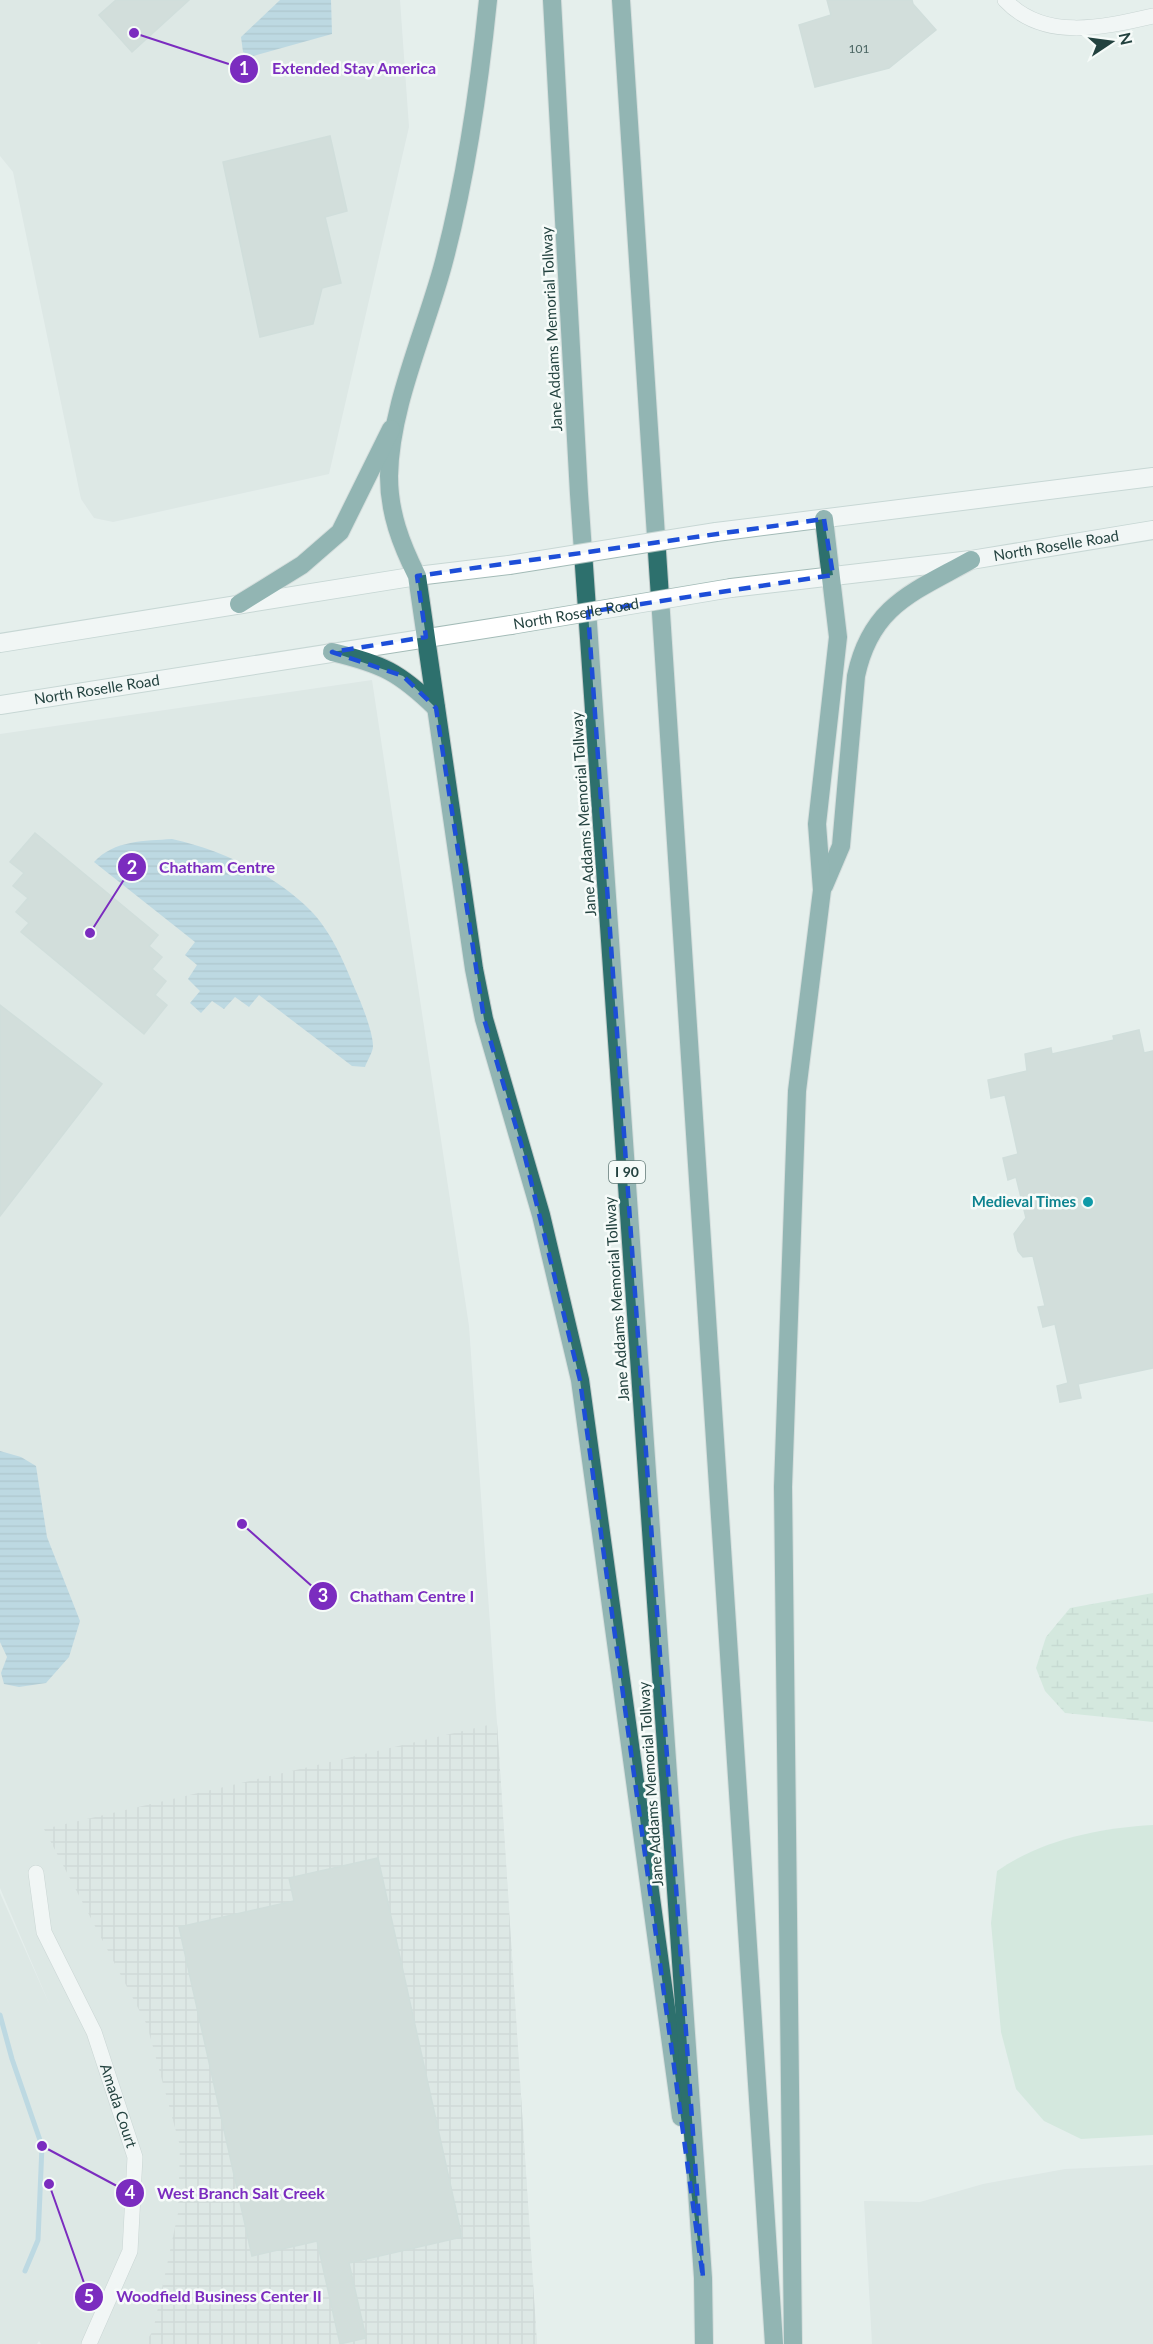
<svg xmlns="http://www.w3.org/2000/svg" width="1153" height="2344" font-family="Lato,sans-serif">
<defs>
<pattern id="industrial-grid" width="8" height="8" patternUnits="userSpaceOnUse" patternTransform="scale(1.5)"><rect width="8" height="8" fill="#d3dfdc"/><path d="M0 4h8M4 0v8" fill="none" stroke="#b5c1be"/></pattern>
<pattern id="wetland-marsh" width="20" height="14" patternUnits="userSpaceOnUse" patternTransform="scale(1.5)"><rect width="20" height="14" fill="#bee1cd"/><path d="M1 5h8M5 5V1M11 12h8M15 12V8" fill="none" stroke="#a3c2b1"/></pattern>
<pattern id="water-rules" width="6" height="5" patternUnits="userSpaceOnUse" patternTransform="scale(1.5)"><rect width="6" height="5" fill="#8cbfd6"/><path d="M0 2.5h6" fill="none" stroke="#729daf"/></pattern>
</defs>
<rect width="100%" height="100%" fill="#e5efec"/>
<g fill="#d3dfdc">
<polygon points="0,0 400,0 409,127 329,474 113,522 94,518 81,499 13,172 0,156"/>
<polygon points="372,680 469,1326 497,1723 537,2344 41,2344 39,2341 37,2344 0,2344 0,1893 51,2008 0,1888 0,734"/>
<polygon points="1153,2165 1153,2344 872,2344 864,2201 920,2202 983,2184 1065,2169"/>
</g>
<polygon fill="url(#industrial-grid)" points="497,1723 537,2344 144,2344 153,2331 178,2213 180,2146 147,2025 44,1829"/>
<path fill="#bee1cd" d="M 1153,1825 L 1153,2135 L 1081,2139 L 1044,2121 L 1016,2089 L 1001,2032 L 991,1923 L 997,1871 C 1041,1840 1099,1828 1153,1825 Z"/>
<polygon fill="url(#wetland-marsh)" points="1153,1593 1153,1722 1065,1713 1045,1691 1036,1668 1046,1637 1070,1608"/>
<g fill="url(#water-rules)">
<polygon points="280,0 331,0 332,34 253,56 243,52 241,37"/>
<path d="M 172,839 C 221,850 274,874 310,910 C 331,931 344,962 355,989 C 361,1002 373,1032 373,1046 C 373,1052 367,1061 365,1067 L 352,1066 L 259,995 L 249,1007 L 235,997 L 224,1009 L 212,1001 L 201,1013 L 190,1003 L 200,991 L 188,979 L 197,965 L 185,955 L 195,942 L 94,862 C 114,840 145,841 172,839 Z"/>
<polygon points="0,1451 21,1457 36,1466 47,1537 80,1621 69,1657 46,1683 19,1687 4,1684 1,1673 7,1657 0,1642"/>
</g>
<g fill="none" stroke-linecap="round" stroke-linejoin="round">
<polyline stroke="#8cbfd6" stroke-width="5" points="0,2015 12,2059 42,2146 38,2240 25,2271"/>
</g>
<g fill="#bacac6" stroke="#b7c9c5" stroke-width="1.5">
<polygon points="116,0 189,0 132,52 99,15"/>
<polygon points="827,0 912,0 913,4 936,30 889,68 815,87 799,25 831,15"/>
<polygon points="330,136 347,211 325,217 341,283 322,288 313,324 260,337 223,162"/>
<polygon points="35,833 158,935 149,946 162,957 152,969 166,981 155,995 167,1005 144,1034 21,932 29,923 16,912 28,898 13,886 24,873 10,862"/>
<polygon points="0,1005 102,1084 0,1216"/>
<polygon points="1139,1030 1144,1053 1153,1051 1153,1368 1078,1384 1081,1398 1060,1402 1057,1386 1068,1383 1055,1324 1043,1327 1038,1307 1045,1306 1033,1256 1023,1257 1018,1251 1014,1234 1026,1218 1016,1177 1008,1180 1003,1158 1018,1154 1005,1095 991,1098 988,1080 1027,1071 1025,1054 1051,1048 1052,1054 1114,1040 1113,1036"/>
<polygon points="378,1858 462,2237 349,2263 366,2338 340,2344 317,2241 252,2256 179,1927 294,1901 289,1878"/>
</g>
<g fill="none" stroke-linecap="round" stroke-linejoin="round">
<g stroke="#a7b8b5" stroke-width="16">
<g id="street">
<path d="M 1005,0 C 1044,42 1105,27 1153,16"/>
<path id="s1" d="M 36,1873 L 44,1932 L 94,2032 L 135,2157 L 130,2251 L 89,2344"/>
</g>
</g>
<g stroke="#a3bbb7" stroke-width="20">
<g id="secondary">
<polyline points="716,532 1153,477"/>
<path id="s2" d="M 731,588 L 971,560 L 1153,530"/>
<polyline points="0,643 417,576 509,565"/>
<path id="s3" d="M 0,705 L 511,625"/>
</g>
</g>
<g stroke="#c1cac9" stroke-width="20">
<g id="highway">
<path d="M 488,0 C 479,89 466,179 443,265 C 425,332 390,407 389,476 C 389,513 401,544 417,576 L 474,969 L 484,1019 L 541,1215 L 580,1380 L 681,2117"/>
<polyline points="552,0 579,494 703,2278 704,2344"/>
<polyline points="621,0 774,2344"/>
<polyline points="239,604 302,565 340,532 391,429"/>
<path d="M 332,652 C 382,664 399,672 436,708"/>
<path d="M 824,886 L 841,846 L 856,676 C 871,605 914,592 971,560"/>
<polyline points="793,2344 783,1487 797,1091 822,890 817,824 838,637 824,519"/>
</g>
</g>
<use href="#street" stroke="#fff" stroke-width="15"/>
<use href="#secondary" stroke="#fff" stroke-width="18"/>
<use href="#highway" stroke="#2d706d" stroke-width="18"/>
<g stroke="#a3bbb7" stroke-width="20" stroke-linecap="butt">
<g id="secondary-bridge">
<polyline points="509,565 716,532"/>
<path id="s4" d="M 511,625 L 731,588"/>
</g>
</g>
<use href="#secondary-bridge" stroke="#fff" stroke-width="18"/>
</g>
<path d="M0 0H1153V2344H0ZM 824,519 L 833,575 L 588,612 L 703,2278 L 580,1380 L 525,1157 L 484,1019 L 436,708 L 403,676 L 332,652 L 426,637 L 417,576 Z" fill="#e5efec" fill-opacity=".55" fill-rule="evenodd"/>
<path fill="none" stroke="#1d4ed8" stroke-width="4.5" stroke-dasharray="12 8" stroke-linejoin="round" d="M 824,519 L 833,575 L 588,612 L 703,2278 L 580,1380 L 525,1157 L 484,1019 L 436,708 L 403,676 L 332,652 L 426,637 L 417,576 Z"/>
<circle fill="#0f9aa8" stroke="#f6fbf9" stroke-width="2" cx="1088" cy="1202" r="6"/>
<g text-anchor="middle" stroke-width="5" stroke-linejoin="round" paint-order="stroke">
<g font-size="12" fill="#496461">
<text x="859" y="53">101</text>
</g>
<rect fill="#f6fbf9" stroke="#627a77" stroke-width="1.5" x="609" y="1161" width="36" height="22" rx="4.5"/>
<g font-size="14" font-weight="bold" fill="#23423f">
<text x="627" y="1177">I 90</text>
</g>
<g font-size="15" fill="#23423f" stroke="#f6fbf9">
<text transform="translate(552 329) rotate(-93)" y="5">Jane Addams Memorial Tollway</text>
<text dy="5" stroke="none"><textPath href="#s2" startOffset="328">North Roselle Road</textPath></text>
<text dy="5" stroke="none"><textPath href="#s4" startOffset="66">North Roselle Road</textPath></text>
<text dy="5" stroke="none"><textPath href="#s3" startOffset="98">North Roselle Road</textPath></text>
<text transform="translate(584 814) rotate(-94)" y="5">Jane Addams Memorial Tollway</text>
<text transform="translate(617 1299) rotate(-94)" y="5">Jane Addams Memorial Tollway</text>
<text transform="translate(651 1784) rotate(-94)" y="5">Jane Addams Memorial Tollway</text>
<text dy="5" stroke="none"><textPath href="#s1" startOffset="249">Amada Court</textPath></text>
</g>
<g font-size="15" font-weight="bold" fill="#0d838f" stroke="#f6fbf9" text-anchor="end">
<text x="1076" y="1207">Medieval Times</text>
</g>
</g>
<path fill="none" stroke="#7b2cbf" stroke-width="2" d="M134 33L244 69M90 933L132 867M242 1524L323 1596M42 2146L130 2193M49 2184L89 2297"/>
<g fill="#7b2cbf" stroke="#f6fbf9" stroke-width="2">
<circle cx="134" cy="33" r="6"/>
<circle cx="90" cy="933" r="6"/>
<circle cx="242" cy="1524" r="6"/>
<circle cx="42" cy="2146" r="6"/>
<circle cx="49" cy="2184" r="6"/>
<circle cx="244" cy="69" r="15"/>
<circle cx="132" cy="867" r="15"/>
<circle cx="323" cy="1596" r="15"/>
<circle cx="130" cy="2193" r="15"/>
<circle cx="89" cy="2297" r="15"/>
</g>
<g font-size="18" text-anchor="middle" font-weight="bold" fill="#fff">
<text x="244" y="75">1</text>
<text x="132" y="874">2</text>
<text x="323" y="1602">3</text>
<text x="130" y="2199">4</text>
<text x="89" y="2303">5</text>
</g>
<g font-size="16" text-anchor="middle" font-weight="bold" fill="#7b2cbf" stroke="#f6fbf9" stroke-width="5" stroke-linejoin="round" paint-order="stroke">
<text x="354" y="74">Extended Stay America</text>
<text x="217" y="873">Chatham Centre</text>
<text x="412" y="1602">Chatham Centre I</text>
<text x="241" y="2199">West Branch Salt Creek</text>
<text x="219" y="2302">Woodfield Business Center II</text>
</g>
<g transform="translate(1111 42) rotate(77)" stroke="#f6fbf9" stroke-width="4.5" paint-order="stroke">
<path d="M0-4.5L10 22L0 15L-10 22Z" fill="#23423f"/>
<text y="-9" font-size="16" font-weight="bold" text-anchor="middle" fill="#23423f">N</text>
</g>
</svg>
